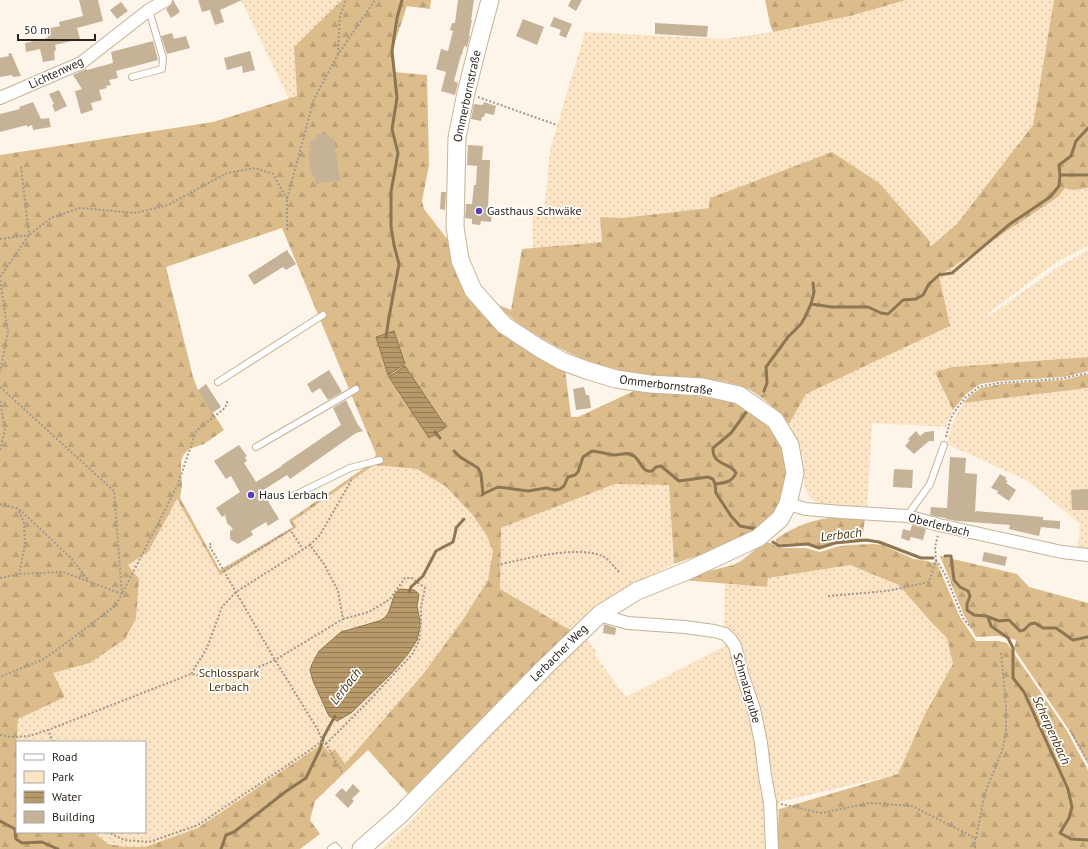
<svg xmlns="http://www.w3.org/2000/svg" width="1088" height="849" font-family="'PT Sans',sans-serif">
<defs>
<pattern id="green-dots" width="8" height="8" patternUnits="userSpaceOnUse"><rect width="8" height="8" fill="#fbe5c5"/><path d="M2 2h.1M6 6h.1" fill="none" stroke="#d7c4a9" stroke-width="1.8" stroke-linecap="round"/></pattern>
<pattern id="forest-firs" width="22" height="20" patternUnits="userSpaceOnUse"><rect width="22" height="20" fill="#dcbc8b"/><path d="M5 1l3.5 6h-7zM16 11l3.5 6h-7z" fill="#bda177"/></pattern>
<pattern id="water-rules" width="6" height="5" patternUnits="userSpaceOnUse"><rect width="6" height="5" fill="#b8996a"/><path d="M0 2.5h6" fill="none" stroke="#967d56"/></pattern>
</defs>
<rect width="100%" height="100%" fill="#fdf5ea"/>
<g fill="url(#green-dots)">
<polygon points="241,0 342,0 294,47 297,97 289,99"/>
<polygon points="906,0 1054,0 1033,125 957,225 930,247 710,208 622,218 600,217 602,242 533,248 532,211 544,212 550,150 585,32 723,39 773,32 850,16"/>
<path d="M 1065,187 L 1073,190 L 1088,188 L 1088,246 L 1055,263 L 987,314 L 989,316 L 1058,267 L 1088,250 L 1088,357 L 952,367 L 935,372 L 953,410 L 946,427 L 872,423 L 867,511 L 826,509 L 826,505 C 798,499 806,480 803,460 C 801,448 796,434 789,424 L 806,394 L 950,326 L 938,276 L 1058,197 Z"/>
<polygon points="1088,388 1088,553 1077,552 1080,524 1028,481 947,444 953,421 963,403"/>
<polygon points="374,465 417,469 445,486 471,513 486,534 493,551 488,580 464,618 424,673 345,765 335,749 329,754 322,744 198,828 145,847 124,847 108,844 93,832 145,832 145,742 17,742 16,746 18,719 65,697 52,673 90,663 136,619 139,579 128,565 148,552 177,499 220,575 297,527 293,521"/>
<polygon points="615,484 669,485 674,564 628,587 572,631 500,589 500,528"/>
<polygon points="850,565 899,585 931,622 947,638 954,664 925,714 898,774 779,802 777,849 765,745 724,629 725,584 767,587 768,578"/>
<polygon points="586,637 597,653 595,655 626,697 729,644 759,746 770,849 381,849 413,819 458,768 573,651"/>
</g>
<g fill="url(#forest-firs)" fill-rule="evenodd">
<path d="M 342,0 L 431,0 L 430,9 L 407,6 L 393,48 L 394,72 L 427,75 L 429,165 L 422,201 L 424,209 L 448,240 L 457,273 L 473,303 L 508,337 L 565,369 L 571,417 L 578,417 L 638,389 L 734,401 L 762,420 L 782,443 L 787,473 L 780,505 L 763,526 L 725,546 L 674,564 L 669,485 L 615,484 L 501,528 L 500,589 L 572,631 L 409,795 L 368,750 L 315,801 L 310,820 L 320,834 L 300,849 L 0,849 L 0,155 L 213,122 L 297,96 L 294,47 ZM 282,228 L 376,454 L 373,462 L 289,520 L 293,527 L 220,570 L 180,498 L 182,485 L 181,474 L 181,461 L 184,454 L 189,449 L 204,444 L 224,430 L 198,390 L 193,377 L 166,267 ZM 374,465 L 417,469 L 445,486 L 471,513 L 486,534 L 493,551 L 488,580 L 464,618 L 424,673 L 345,764 L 335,749 L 329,753 L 322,744 L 198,828 L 145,847 L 124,847 L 108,844 L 93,832 L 17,832 L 16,746 L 18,719 L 65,697 L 53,673 L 90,663 L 125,639 L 136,619 L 139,579 L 128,565 L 148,552 L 177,499 L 220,575 L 297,527 L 293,521 Z"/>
<polygon points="765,0 906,0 850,16 773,32 770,24"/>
<path d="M 1054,0 L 1088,0 L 1088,188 L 1073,190 L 1065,188 L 1058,197 L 939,276 L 950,326 L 806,394 L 789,424 C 778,411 765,399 750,390 C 727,378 689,378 663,376 C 653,375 643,375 633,373 C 595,366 564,353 532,332 C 519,324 507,315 496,304 L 511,310 L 522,249 L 602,242 L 600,217 L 622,218 L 709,208 L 710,198 L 832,152 L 879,183 L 929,240 L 930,247 L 957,224 L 1033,125 Z"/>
<polygon points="1088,357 1088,371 1064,377 1000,381 980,384 965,395 953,410 935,372 952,367"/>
<polygon points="1088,374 1088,388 963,403 972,394 981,388 1001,384 1063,380"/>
<path d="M 838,517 L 865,519 L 862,541 L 836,543 L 820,548 L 805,544 L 781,547 L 775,543 L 776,542 L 776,539 C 797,525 813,519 838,517 Z"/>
<polygon points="765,542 771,543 775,546 780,548 806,548 820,552 836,547 848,545 874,544 882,545 914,559 927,561 932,563 936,561 960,617 976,641 999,641 1007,643 1067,731 1088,770 1088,849 777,849 779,809 898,774 925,714 953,664 947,638 931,622 899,585 850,565 768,578 767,587 682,580 701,573 733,565 741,561"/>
<polygon points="940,556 1017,574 1029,587 1088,603 1088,764 1069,730 1014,649 1016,640 999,636 976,637 964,615"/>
</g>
<g fill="url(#water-rules)" stroke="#8e7652">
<polygon points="394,331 405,364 388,375 376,337"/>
<polygon points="405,366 446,427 429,438 389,377"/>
<path d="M 400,589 L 414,590 L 419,594 L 417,606 L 420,621 L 420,627 L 417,640 L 408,654 L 391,674 L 351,713 L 337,721 L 329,716 L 313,681 L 310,670 L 312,664 L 319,651 L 341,632 L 379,621 C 395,614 388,597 400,589 Z"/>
</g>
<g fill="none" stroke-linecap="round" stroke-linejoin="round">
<g stroke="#8e7652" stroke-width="3">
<polyline points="1060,175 1088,175"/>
<polyline points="811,304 814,292 813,283"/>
<polyline points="386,337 389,317 399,264 394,245 391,226 391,192 398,153 392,129 397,98 392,51 397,18 402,0"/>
<polyline points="764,391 767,383 766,367 788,337 801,324 805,317 811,304 832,307 868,307 881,313 888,314 903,300 916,299 923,295 929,284 939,275 952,273 1010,224 1050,197 1059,186 1060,175 1059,165 1071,156 1076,141 1088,128"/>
<polyline points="435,432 440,438"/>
<polyline points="454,451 460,457 478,468 481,474 483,494"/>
<path d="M 715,484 C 725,483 732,482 736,473 C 731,462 712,466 713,448 L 731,433 L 747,411"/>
<path d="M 482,495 L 483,494 L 498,487 L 528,491 L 546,488 L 555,490 L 560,489 L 564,486 L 568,477 L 575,475 L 578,472 L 583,457 L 592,451 C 600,452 607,454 615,455 C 621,455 628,451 634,456 C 641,461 642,473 652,471 L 656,467 L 661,466 L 679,481 L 708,477 L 713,479 L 715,484 L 716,493 L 731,516 L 740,526 L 756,529"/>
<polyline points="773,542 779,546 808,544 819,548 835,543 866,540 879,542 921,558 933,558"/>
<polyline points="945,556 951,556 954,580 960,587 968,591 970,596 967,604 967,610 974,615 986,616 999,621 1009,620 1020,631 1024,630 1030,624 1035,623 1043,628 1056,628 1073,640 1088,637"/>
<polyline points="409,592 411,587 423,576 436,551 453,542 455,534 456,528 464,519"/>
<polyline points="988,617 991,626 1008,638 1013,648 1013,678 1024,692 1068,789 1072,807 1069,818 1060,833 1071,839 1088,840"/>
<polyline points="0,821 15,829 16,839 22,843 42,842 58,849"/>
<polyline points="221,849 226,835 234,832 285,792 306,778 320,749 324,736 335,716"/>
</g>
</g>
<g fill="#c5b297">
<polygon points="79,0 98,0 103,21 77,28 80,39 55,45 56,49 54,53 55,60 43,62 40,49 26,52 25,43 48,38 46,29 60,26 59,22 83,16"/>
<polygon points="173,0 180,12 171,18 166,9 172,4"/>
<polygon points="198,0 242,0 220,10 224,22 215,25 210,10 202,12"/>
<polygon points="458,0 474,0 471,20 472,20 469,35 470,36 467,47 464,46 462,55 461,55 454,81 458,83 455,95 441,91 446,72 436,69 441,49 448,51 453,31 450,30 452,23 455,23"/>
<polygon points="571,0 582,0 576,11 568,6"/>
<polygon points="121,2 128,11 117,19 110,10"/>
<polygon points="554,17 572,24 566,38 559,35 561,30 550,26"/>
<polygon points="523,19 544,27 537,45 516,36"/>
<polygon points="655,23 708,26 707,37 655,34"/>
<polygon points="172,33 174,39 186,36 190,48 167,54 161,36"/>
<polygon points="153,41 158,60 116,71 118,78 109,80 111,85 106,86 107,88 99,90 102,100 91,103 93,110 81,114 75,91 82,89 73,75 86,69 87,70 113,63 111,52"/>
<polygon points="250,51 255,70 243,73 242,66 227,70 224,58"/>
<polygon points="11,53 21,76 13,77 12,75 0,77 0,58 9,56 8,54"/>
<polygon points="59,90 67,106 55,112 52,105 54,104 49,94"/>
<polygon points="33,102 41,119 49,118 51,127 33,130 32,125 27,127 27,125 0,132 0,114 20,109 19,107"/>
<polygon points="484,102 496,106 494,115 485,113 484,117 482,117 481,121 471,119 474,104 483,105"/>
<polygon points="329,134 330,139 334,138 340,180 316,184 314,175 312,176 308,150 311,150 310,141 316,140 316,135"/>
<polygon points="468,145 483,146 482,160 490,160 488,208 490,208 490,213 492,213 491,222 481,221 480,225 472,224 472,219 465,218 466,204 472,204 474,185 476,185 477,166 467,165"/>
<polygon points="441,192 446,192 445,210 440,209"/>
<polygon points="287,250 296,264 286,270 283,267 254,285 248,275"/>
<polygon points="329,370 342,392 328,400 320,388 312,393 307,384"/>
<polygon points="206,384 221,407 212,413 198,390"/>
<polygon points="584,387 586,395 589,395 591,408 576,410 573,389"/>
<polygon points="346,400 358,425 363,431 356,433 290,479 287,475 262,491 279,519 268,526 266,522 251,531 253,535 238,544 231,540 230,538 230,531 233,529 227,523 225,515 222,517 216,508 240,492 231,476 226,479 214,461 239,445 247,456 245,457 247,461 244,463 256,482 282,466 282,465 341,425 333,408"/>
<polygon points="916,431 920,436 925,432 934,431 934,441 929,441 914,454 905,446 910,440 908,439"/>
<polygon points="950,457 966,458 965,473 977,474 975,513 976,511 1043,517 1043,520 1060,521 1060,529 1041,527 1039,536 1009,529 1010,525 957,521 946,519 946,518 938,517 930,515 931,507 947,508"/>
<polygon points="894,469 913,470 912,488 893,487"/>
<polygon points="1000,474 1007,478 1005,480 1008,481 1006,483 1016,490 1009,501 997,493 998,491 991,488"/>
<polygon points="1088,489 1088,510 1072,510 1071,490"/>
<polygon points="912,525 926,529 923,540 911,537 909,541 901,538 903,529 910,531"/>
<polygon points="984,552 1007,557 1005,566 982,561"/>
<polygon points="604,624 616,628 615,635 603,633"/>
<polygon points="353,784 360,791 352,799 354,801 348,808 335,795 342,788 346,792"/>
</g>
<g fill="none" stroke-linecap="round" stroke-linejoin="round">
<g stroke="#c5b397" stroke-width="8">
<g id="lane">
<polyline points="132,77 162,69 163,58 149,10"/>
<polyline points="218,382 323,315"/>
<polyline points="256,447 356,389"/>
<polyline points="293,496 350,468 380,460"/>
<polyline points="907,516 930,484 944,445"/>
<polyline points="331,849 335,846 338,849"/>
</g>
</g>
<g stroke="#c5b397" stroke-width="14">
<g id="street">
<polyline points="0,98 81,63 149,10 166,0"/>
<polyline points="788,504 806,509 841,512 907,516 939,525 1062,552 1088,555"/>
<polyline points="600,614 606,617 628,623 685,627 714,631 725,634 731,640 735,646 743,677 754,709 761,743 765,776 770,802 772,849"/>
</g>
</g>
<g stroke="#c5b397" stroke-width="19">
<polyline id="secondary" points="361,849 401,814 543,669 600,614 637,591 687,571 758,538 780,519 788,504 795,473 790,445 775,420 739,395 703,387 650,384 616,379 589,371 562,361 539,348 504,325 473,290 460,260 455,227 457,138 466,93 479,41 490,0"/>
</g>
<g stroke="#a0988d" stroke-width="2" stroke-dasharray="2 2" stroke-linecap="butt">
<polyline points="338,54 340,16 346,0"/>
<polyline points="478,97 557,125"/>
<polyline points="287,230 287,199 314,99 337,56 375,0"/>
<polyline points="0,239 29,235 21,167"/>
<polyline points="0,277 29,235 51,218 80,208 135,213 168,205 227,173 255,168 273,174 287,199"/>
<polyline points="0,280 8,332 0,372"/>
<polyline points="0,387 114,491 122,594 115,606 66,643 44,659 0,677"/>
<polyline points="0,401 5,430 0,450"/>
<polyline points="946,437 951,418 955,411 965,398 979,387 998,383 1060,379 1088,373"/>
<polyline points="0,504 19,509 71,558 88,580"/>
<polyline points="19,511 24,523 25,545 19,574"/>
<polyline points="310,545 236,592 222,607 207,648 191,674 212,678 245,673 275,660 343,619"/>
<polyline points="936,560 946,576 963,618 971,628"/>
<path d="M 497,565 C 525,559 576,545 602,556 C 608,558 615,568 620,573"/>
<polyline points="224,571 290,530 303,549"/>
<polyline points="0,578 19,574 63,572 122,594 178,484 196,431 225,408 228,400"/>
<polyline points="828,596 887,591 929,582 936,560 935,547 938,535"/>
<polyline points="1070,730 1088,762"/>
<polyline points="0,735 11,737 29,736 48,730"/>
<polyline points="53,742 48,730 191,674"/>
<polyline points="321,742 326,744 342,772"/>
<polyline points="326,744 370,700 413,653 419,641 421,623 421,607 425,588 412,578 405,578 390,599 369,612 343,619 338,591 324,564 310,545 320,535 351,481 351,477"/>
<polyline points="781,804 821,813 870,803 912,806 975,838 975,849"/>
<polyline points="107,832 125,840 149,842 198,825 310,750 321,742 321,737 318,730 275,660 209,545 213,542"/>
<polyline points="976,838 985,793 1002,751 1006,733 1006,706 1001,652"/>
</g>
<use href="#lane" stroke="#fff" stroke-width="6"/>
<use href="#street" stroke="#fff" stroke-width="12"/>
<use href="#secondary" stroke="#fff" stroke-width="17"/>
</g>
<g fill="#573fb7" stroke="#fff" stroke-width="1.5">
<circle cx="479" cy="211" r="4"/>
<circle cx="251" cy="495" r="4"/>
</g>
<g text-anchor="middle" stroke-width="3.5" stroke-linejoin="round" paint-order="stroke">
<g font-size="12" fill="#2c251a" stroke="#fff">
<text transform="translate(56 73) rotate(-25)" y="4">Lichtenweg</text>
<text transform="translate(467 96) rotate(-78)" y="4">Ommerbornstraße</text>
<text transform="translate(666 385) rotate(7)" y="4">Ommerbornstraße</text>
<text transform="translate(939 525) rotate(14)" y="4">Oberlerbach</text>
<text transform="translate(559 653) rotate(-45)" y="4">Lerbacher Weg</text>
<text transform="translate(747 688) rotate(74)" y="4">Schmalzgrube</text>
</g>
<g font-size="12" fill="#2c251a" stroke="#fff" text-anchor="start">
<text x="487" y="215">Gasthaus Schwäke</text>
<text x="259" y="499">Haus Lerbach</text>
</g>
<g font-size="12" fill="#4a330b" stroke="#fff">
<text x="229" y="677">Schlosspark<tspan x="229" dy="14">Lerbach</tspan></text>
</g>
<g font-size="13" font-style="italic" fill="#49320a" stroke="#fff">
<text transform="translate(841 534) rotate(-7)" y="5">Lerbach</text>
<text transform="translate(345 686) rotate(-52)" y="5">Lerbach</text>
<text transform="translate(1052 730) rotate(66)" y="5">Scherpenbach</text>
</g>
</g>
<rect x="16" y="741" width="130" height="92" fill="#ffffff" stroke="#aba8a3"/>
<rect x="24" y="754" width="20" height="6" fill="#ffffff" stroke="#aba8a3"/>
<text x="52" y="761" font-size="12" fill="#2c251a">Road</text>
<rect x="24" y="771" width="20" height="12" fill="#fbe5c5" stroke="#aba8a3"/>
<text x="52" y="781" font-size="12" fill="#2c251a">Park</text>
<rect x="24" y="791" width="20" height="12" fill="url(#water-rules)" stroke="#aba8a3"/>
<text x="52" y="801" font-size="12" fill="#2c251a">Water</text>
<rect x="24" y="811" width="20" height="12" fill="#c5b297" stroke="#aba8a3"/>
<text x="52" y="821" font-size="12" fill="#2c251a">Building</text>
<path d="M18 34v6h77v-6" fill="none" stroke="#2c251a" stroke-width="2"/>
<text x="24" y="34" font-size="12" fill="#2c251a" stroke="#ffffff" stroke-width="3" paint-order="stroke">50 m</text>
</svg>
